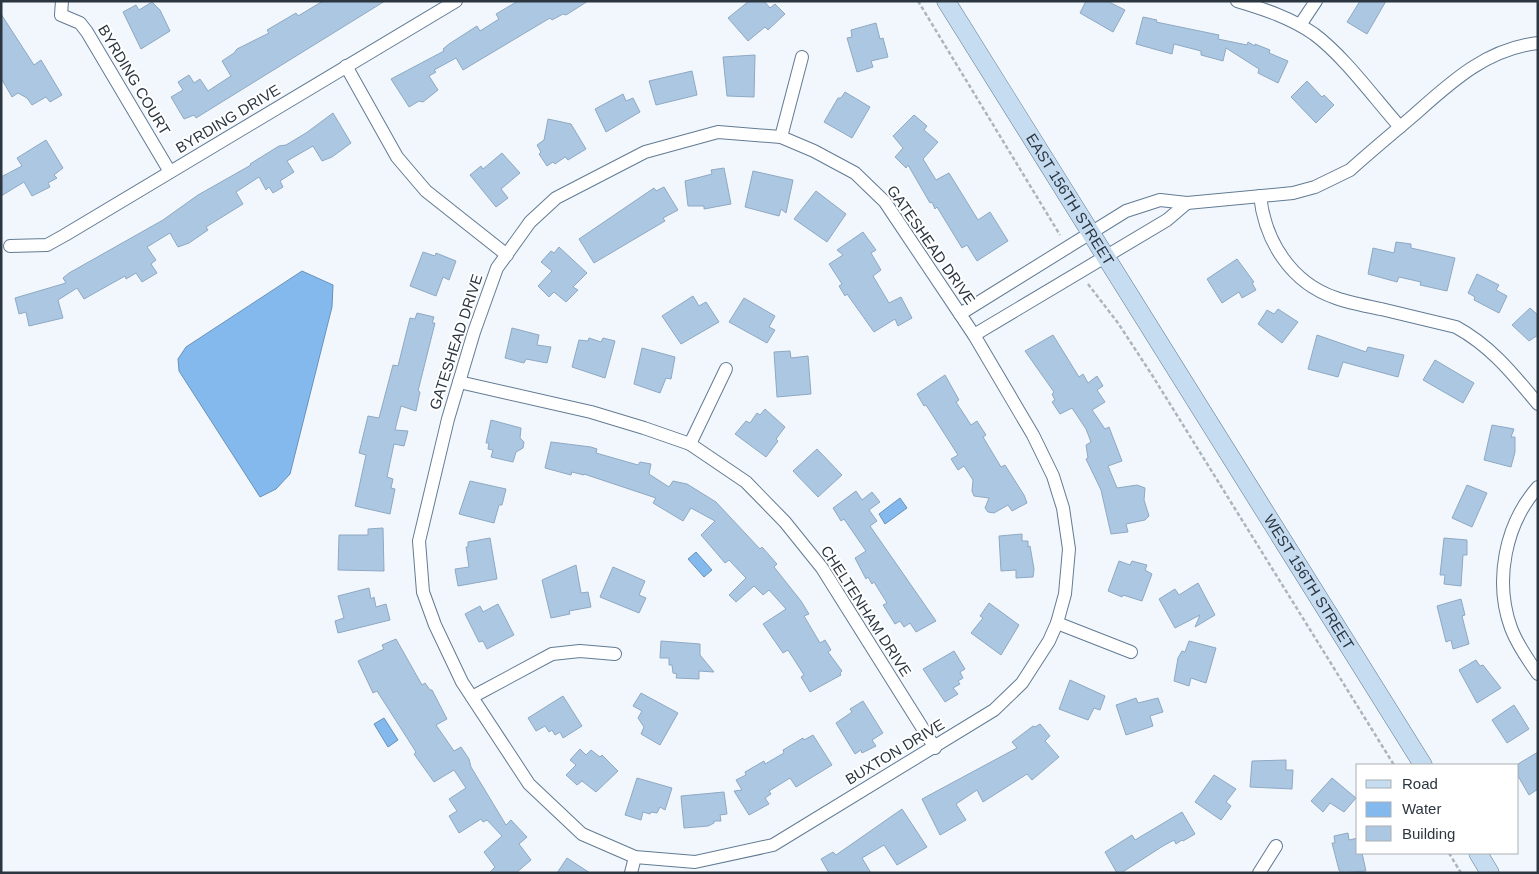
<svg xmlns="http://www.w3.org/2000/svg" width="1539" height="874" font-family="Arial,sans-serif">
<rect width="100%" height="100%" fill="#f1f7fc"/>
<g fill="#84b9ed" stroke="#6992b9">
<polygon points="302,271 333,285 332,307 290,474 276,489 260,497 179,371 178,359 186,347"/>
<polygon points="900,498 907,508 885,524 879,514"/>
<polygon points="696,552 712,570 704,577 688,559"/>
<polygon points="384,718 398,740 388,747 374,724"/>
</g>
<g fill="#acc7e2" stroke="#8fa9c4">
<polygon points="323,1 385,1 196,118 194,115 184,119 171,97 183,90 178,82 189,75 194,83 200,79 208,91 231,76 222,61 234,53 237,49 269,33 267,30 296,13 298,16"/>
<polygon points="518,1 588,1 566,15 563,14 552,20 550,18 463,70 456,58 434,70 436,72 429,76 438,90 423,102 419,101 409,107 391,79 444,51 443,49 449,44 477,26 480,31 499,19 496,14"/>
<polygon points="749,1 764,1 770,8 775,4 785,14 768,30 765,27 748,41 728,18"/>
<polygon points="1086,1 1107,1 1125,10 1113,32 1080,13"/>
<polygon points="1360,1 1386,1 1367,34 1347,22"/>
<polygon points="152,2 160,10 170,31 141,49 123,12 136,5 139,10"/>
<polygon points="1,14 34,65 41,60 62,95 50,102 46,97 32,105 27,98 18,93 12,97 1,78"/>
<polygon points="1143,17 1157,20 1156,22 1219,35 1218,39 1247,45 1248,42 1255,46 1255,44 1270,50 1269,53 1288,61 1278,83 1258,73 1259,69 1226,48 1223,61 1201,55 1201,51 1174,44 1172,54 1136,44"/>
<polygon points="876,23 880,39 883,38 888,57 871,61 873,67 857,72 847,38 852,37 851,30"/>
<polygon points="755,55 754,97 727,96 723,57"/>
<polygon points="692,71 697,95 656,105 649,81"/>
<polygon points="1307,81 1322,97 1324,95 1334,105 1316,123 1291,97"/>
<polygon points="845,92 870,107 852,138 824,122 838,98 841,98"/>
<polygon points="623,94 626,101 633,98 640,112 606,132 595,109"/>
<polygon points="333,113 351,143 332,157 322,161 313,146 287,161 294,172 280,181 283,187 273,193 269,187 266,190 259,177 236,192 243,204 206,227 208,230 189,243 178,247 170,233 147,247 156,260 151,264 157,273 142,282 136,273 126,279 125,276 84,299 77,288 58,300 63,318 29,326 26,312 19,314 15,298 66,283 63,278 69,273 163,220 198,195 251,165 250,164 279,146 286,145 306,133"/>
<polygon points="914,115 927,126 924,130 938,142 923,159 936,180 949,173 978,220 990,212 1008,241 977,261 967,245 962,248 937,207 935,209 932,202 930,203 908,165 906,168 895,157 903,148 893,136"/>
<polygon points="548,119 571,124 586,149 568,160 565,157 555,164 553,162 547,166 539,154 541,152 537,145 544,140"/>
<polygon points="46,140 63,168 54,175 57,178 48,183 50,187 32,196 24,182 1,196 1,177 22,166 17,158"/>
<polygon points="502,153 520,173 501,189 508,198 496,207 470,175 481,166 483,169"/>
<polygon points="724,168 731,204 704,209 704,206 688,206 685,181 712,174 711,170"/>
<polygon points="753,171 793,180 786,213 781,209 779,216 745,207"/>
<polygon points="664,187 678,210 663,218 665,221 594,263 579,239 654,188 656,191"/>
<polygon points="816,191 846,214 827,242 794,219"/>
<polygon points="863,232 876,250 871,253 881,270 873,276 889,303 901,297 912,318 898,326 895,319 874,332 847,294 845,296 839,286 842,284 829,264 843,255 837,250"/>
<polygon points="1396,242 1411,244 1411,248 1455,258 1447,291 1420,285 1421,282 1399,277 1397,282 1368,274 1373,248 1394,253"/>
<polygon points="559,247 587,273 573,287 578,290 566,302 554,292 549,297 538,286 552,271 541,262 551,251 554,253"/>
<polygon points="423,252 435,256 436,253 456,261 449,280 443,277 436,296 410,286"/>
<polygon points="1237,259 1254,282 1252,283 1256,290 1242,298 1239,292 1222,303 1207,279"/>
<polygon points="1477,274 1499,285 1496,290 1507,296 1499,313 1474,300 1475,297 1468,293"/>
<polygon points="693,296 699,306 706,302 719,322 681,344 662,316"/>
<polygon points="744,298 775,316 769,327 775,330 767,343 729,322"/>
<polygon points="1530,308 1538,315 1538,335 1529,341 1512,325"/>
<polygon points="1278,309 1298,322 1282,343 1258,324 1267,310 1274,314"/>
<polygon points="417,313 434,317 432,323 435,323 418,391 420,392 416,411 401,406 395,430 408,431 404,446 394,444 387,477 393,479 391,488 395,489 390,514 355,506 366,455 359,453 368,416 379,418 393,365 398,366 410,318 415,319"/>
<polygon points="512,328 539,335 537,345 551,347 547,363 526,359 524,363 505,358"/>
<polygon points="1053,335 1079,377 1083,374 1088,383 1097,376 1103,386 1097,390 1105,402 1092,410 1105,429 1109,427 1122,461 1108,466 1117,488 1137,485 1145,488 1144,500 1149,516 1145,520 1126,524 1128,532 1111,534 1101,490 1086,459 1088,458 1086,445 1091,442 1086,429 1072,408 1060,414 1052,402 1055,400 1052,394 1054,392 1025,351"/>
<polygon points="1317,335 1366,352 1368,347 1404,355 1398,377 1343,362 1338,377 1308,369"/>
<polygon points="589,338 601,342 603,338 615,341 605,378 572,367 579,340 588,341"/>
<polygon points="642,348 675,357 671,379 666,378 660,393 634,384"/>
<polygon points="790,351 791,358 808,356 811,394 777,397 774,352"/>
<polygon points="1435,360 1474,383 1463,403 1423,380"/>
<polygon points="945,375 959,400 956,402 971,425 977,421 986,435 983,437 1001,467 1005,465 1024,495 1027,503 1012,511 1008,505 994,513 988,512 985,508 989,498 974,496 972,491 973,480 964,466 958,470 951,459 958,455 926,405 924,406 917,394"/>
<polygon points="765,409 785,427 776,439 778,441 766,457 735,434 746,421 750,423 757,413 760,415"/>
<polygon points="491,420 521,428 520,438 524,442 523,448 516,452 513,462 491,457 493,450 488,449 489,443 486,443"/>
<polygon points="1492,425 1514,429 1511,437 1515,437 1515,452 1511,467 1484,460"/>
<polygon points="551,442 591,447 597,449 596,453 638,465 640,462 651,464 649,474 669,487 673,481 687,484 716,502 760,549 762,547 777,564 774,567 801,601 809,614 804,616 820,643 825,640 831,650 828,652 842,671 840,673 841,675 810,692 801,677 804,675 788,650 783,653 763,624 786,609 769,590 763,595 754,586 736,602 729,595 746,578 729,560 725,563 701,535 715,521 691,508 683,521 653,503 656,498 584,474 584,475 572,472 571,475 545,468"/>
<polygon points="817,449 842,475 818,497 793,471"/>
<polygon points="470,481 506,489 502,505 499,505 494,523 459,514"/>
<polygon points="1467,485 1487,493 1472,527 1452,518"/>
<polygon points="856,491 862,500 872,492 880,502 869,510 877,521 870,526 936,621 916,632 910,623 904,627 900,621 895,624 883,605 887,603 874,582 872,584 868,577 866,579 855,558 866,551 844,519 841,521 833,508"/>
<polygon points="383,528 384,571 338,570 339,535 368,535 368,529"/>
<polygon points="1022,534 1022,541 1028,541 1028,547 1030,546 1034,569 1033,577 1016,578 1016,570 1001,571 999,536"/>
<polygon points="490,538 497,579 458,586 455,569 469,567 466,547 468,547 468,542"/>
<polygon points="1444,538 1467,540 1467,555 1463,555 1461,586 1444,584 1445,575 1440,575"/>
<polygon points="1119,561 1130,565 1132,561 1147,565 1145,570 1152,574 1142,601 1123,595 1122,597 1108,591"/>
<polygon points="576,565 581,593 588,592 591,607 569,611 570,614 551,618 542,580"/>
<polygon points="613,567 645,581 639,595 646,598 639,613 600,597"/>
<polygon points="1198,583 1215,615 1195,627 1200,615 1175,628 1159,599 1175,589 1179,595"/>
<polygon points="369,588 371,599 374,597 376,607 386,604 390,620 338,633 335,621 344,618 338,596"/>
<polygon points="1461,599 1465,615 1462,616 1469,644 1453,649 1451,640 1446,642 1437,606"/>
<polygon points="989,603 1019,625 1001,655 971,633 983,618 980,616"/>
<polygon points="498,604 514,635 487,649 483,641 479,642 465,614 480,606 483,612"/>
<polygon points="396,639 422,685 425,683 430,690 432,690 447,719 436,725 454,751 461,747 469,759 471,767 506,825 511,820 527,837 519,844 531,860 516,873 489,873 495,867 484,852 502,836 487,820 483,822 481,819 459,833 449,816 457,811 449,799 466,788 454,770 434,782 414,754 416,752 377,691 373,693 358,661 384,649 382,645"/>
<polygon points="661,641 700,644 700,655 714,672 699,671 699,679 676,678 677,674 673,673 672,665 669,665 669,658 660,658"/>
<polygon points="1189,641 1216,648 1206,683 1191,678 1189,686 1174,681 1178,658 1182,651 1185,652"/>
<polygon points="954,651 965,669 960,672 963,678 958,681 960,684 953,688 958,694 945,702 923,669"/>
<polygon points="1476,660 1480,666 1483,665 1501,688 1477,703 1459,670"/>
<polygon points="1070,680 1105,696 1100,710 1094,708 1088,720 1059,709"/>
<polygon points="641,693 678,713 660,745 641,734 644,727 638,718 642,711 633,706"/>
<polygon points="563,696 582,726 563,738 560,732 555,735 552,730 549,732 545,726 536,731 528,718"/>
<polygon points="1136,698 1138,703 1158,698 1163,712 1150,716 1153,726 1126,735 1116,705"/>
<polygon points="863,701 883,733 872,740 876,746 862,753 861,750 855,754 836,723 852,712 850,709"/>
<polygon points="1514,705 1529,729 1507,743 1492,720"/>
<polygon points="1040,724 1050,736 1045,741 1059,757 1032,780 1027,774 983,802 977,790 956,804 966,820 940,835 922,799 1017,748 1012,742 1033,726 1035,727"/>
<polygon points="813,735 832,765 796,787 790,778 769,791 771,794 765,798 769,804 749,815 734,791 742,790 736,780 746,775 745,772 764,761 765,764 784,753 783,750 803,738 804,740"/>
<polygon points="580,749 586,755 591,750 600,757 602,755 618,771 596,792 582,781 577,785 566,775 576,765 570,760"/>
<polygon points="1538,752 1538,789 1529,795 1518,776 1518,764"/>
<polygon points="1286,760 1286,770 1293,770 1292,789 1250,787 1252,761"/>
<polygon points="1214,775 1236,789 1226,802 1231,806 1221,820 1195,802"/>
<polygon points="637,778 672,788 665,810 660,807 657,813 651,812 650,814 643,812 641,820 625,815"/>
<polygon points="1332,778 1356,798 1344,812 1330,803 1323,812 1311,801"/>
<polygon points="724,792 727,814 720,815 721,821 714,821 714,823 708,826 684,828 681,796"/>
<polygon points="902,809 927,847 897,865 884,845 862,858 871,873 829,873 821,859 833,852 836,855"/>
<polygon points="1182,812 1195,834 1183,841 1182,840 1176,844 1174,840 1163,846 1121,873 1117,873 1105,852 1132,835 1135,840"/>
<polygon points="1348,833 1349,840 1358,838 1358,853 1362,853 1366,871 1341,873 1339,870 1332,843 1335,843 1334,836"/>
<polygon points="567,858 590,873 557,873"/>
</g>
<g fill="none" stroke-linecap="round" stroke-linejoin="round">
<g stroke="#627b94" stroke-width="14">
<g id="street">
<polyline points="62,1 61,15 80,23 87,32 170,172"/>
<path d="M 1237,1 C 1264,9 1291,18 1314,34 C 1344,56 1375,99 1400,127"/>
<polyline points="1300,25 1316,1"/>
<polyline points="346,66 397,157 426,191 507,255"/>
<polygon points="718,132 781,137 814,151 855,173 885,202 974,335 1033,435 1053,476 1063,508 1069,549 1065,594 1057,623 1049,641 1022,683 994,710 773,845 695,862 635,857 582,834 529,784 462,682 435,625 423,592 419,541 448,419 474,332 497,268 530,222 556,198 645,152"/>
<polyline points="781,137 802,57"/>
<path d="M 1260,196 C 1265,241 1291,283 1336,298 C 1350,303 1366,306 1381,309 C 1406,315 1431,321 1456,327 C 1491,346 1513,374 1538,404"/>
<polyline points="10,246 47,245 65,235 456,1"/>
<path d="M 960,314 L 1126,211 L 1160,200 L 1187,203 L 1293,193 L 1315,187 L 1350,170 C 1371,151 1393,133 1414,115 C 1451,82 1486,49 1538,43"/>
<polyline points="974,335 1167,220 1187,203"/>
<polyline points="459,382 591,412 644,428 690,444 746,482 785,522 822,568 935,748"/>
<polyline points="690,444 726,369"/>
<path d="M 1538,487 C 1505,524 1494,581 1511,628 C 1517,644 1528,660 1538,674"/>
<polyline points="1057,623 1131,652"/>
<polyline points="472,697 552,654 580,651 615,654"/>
<polyline points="631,873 635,857"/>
<polyline points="1259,873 1276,846"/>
</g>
</g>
<g stroke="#627b94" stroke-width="19">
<g id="secondary">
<path id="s1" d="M 946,1 L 1423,765"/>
<polyline points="1478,853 1490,873"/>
</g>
</g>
<g stroke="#adb5bc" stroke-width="2.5" stroke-dasharray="4 2.5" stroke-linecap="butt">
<polyline points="918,1 1060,235"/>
<polyline points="1088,284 1118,323 1152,375 1394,765"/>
<polyline points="1449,853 1461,873"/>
</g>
<use href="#street" stroke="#fff" stroke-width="12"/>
<use href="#secondary" stroke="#c6dcf1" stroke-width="18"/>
</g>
<g text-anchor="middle" stroke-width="4" stroke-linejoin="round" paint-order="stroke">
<g font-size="15" fill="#2b3641" stroke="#fff">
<text transform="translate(134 80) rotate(59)" y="5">BYRDING COURT</text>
<text transform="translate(228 119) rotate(-31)" y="5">BYRDING DRIVE</text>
<text dy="5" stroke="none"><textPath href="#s1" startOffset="234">EAST 156TH STREET</textPath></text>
<text transform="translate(931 245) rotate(55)" y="5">GATESHEAD DRIVE</text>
<text transform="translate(456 342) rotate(-72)" y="5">GATESHEAD DRIVE</text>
<text dy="5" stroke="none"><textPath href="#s1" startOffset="685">WEST 156TH STREET</textPath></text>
<text transform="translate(866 611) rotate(57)" y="5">CHELTENHAM DRIVE</text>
<text transform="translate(895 752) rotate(-31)" y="5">BUXTON DRIVE</text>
</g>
</g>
<rect width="1539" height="874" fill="none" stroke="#2b3641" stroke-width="5"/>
<rect x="1356" y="764" width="162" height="90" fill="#ffffff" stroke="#aaafb3"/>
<rect x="1366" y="780" width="25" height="8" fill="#c6dcf1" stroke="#aaafb3"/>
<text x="1402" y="789" font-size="15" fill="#2b3641">Road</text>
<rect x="1366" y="802" width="25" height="15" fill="#84b9ed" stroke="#aaafb3"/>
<text x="1402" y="814" font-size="15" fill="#2b3641">Water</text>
<rect x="1366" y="826" width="25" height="15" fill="#acc7e2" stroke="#aaafb3"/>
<text x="1402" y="839" font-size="15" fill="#2b3641">Building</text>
</svg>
